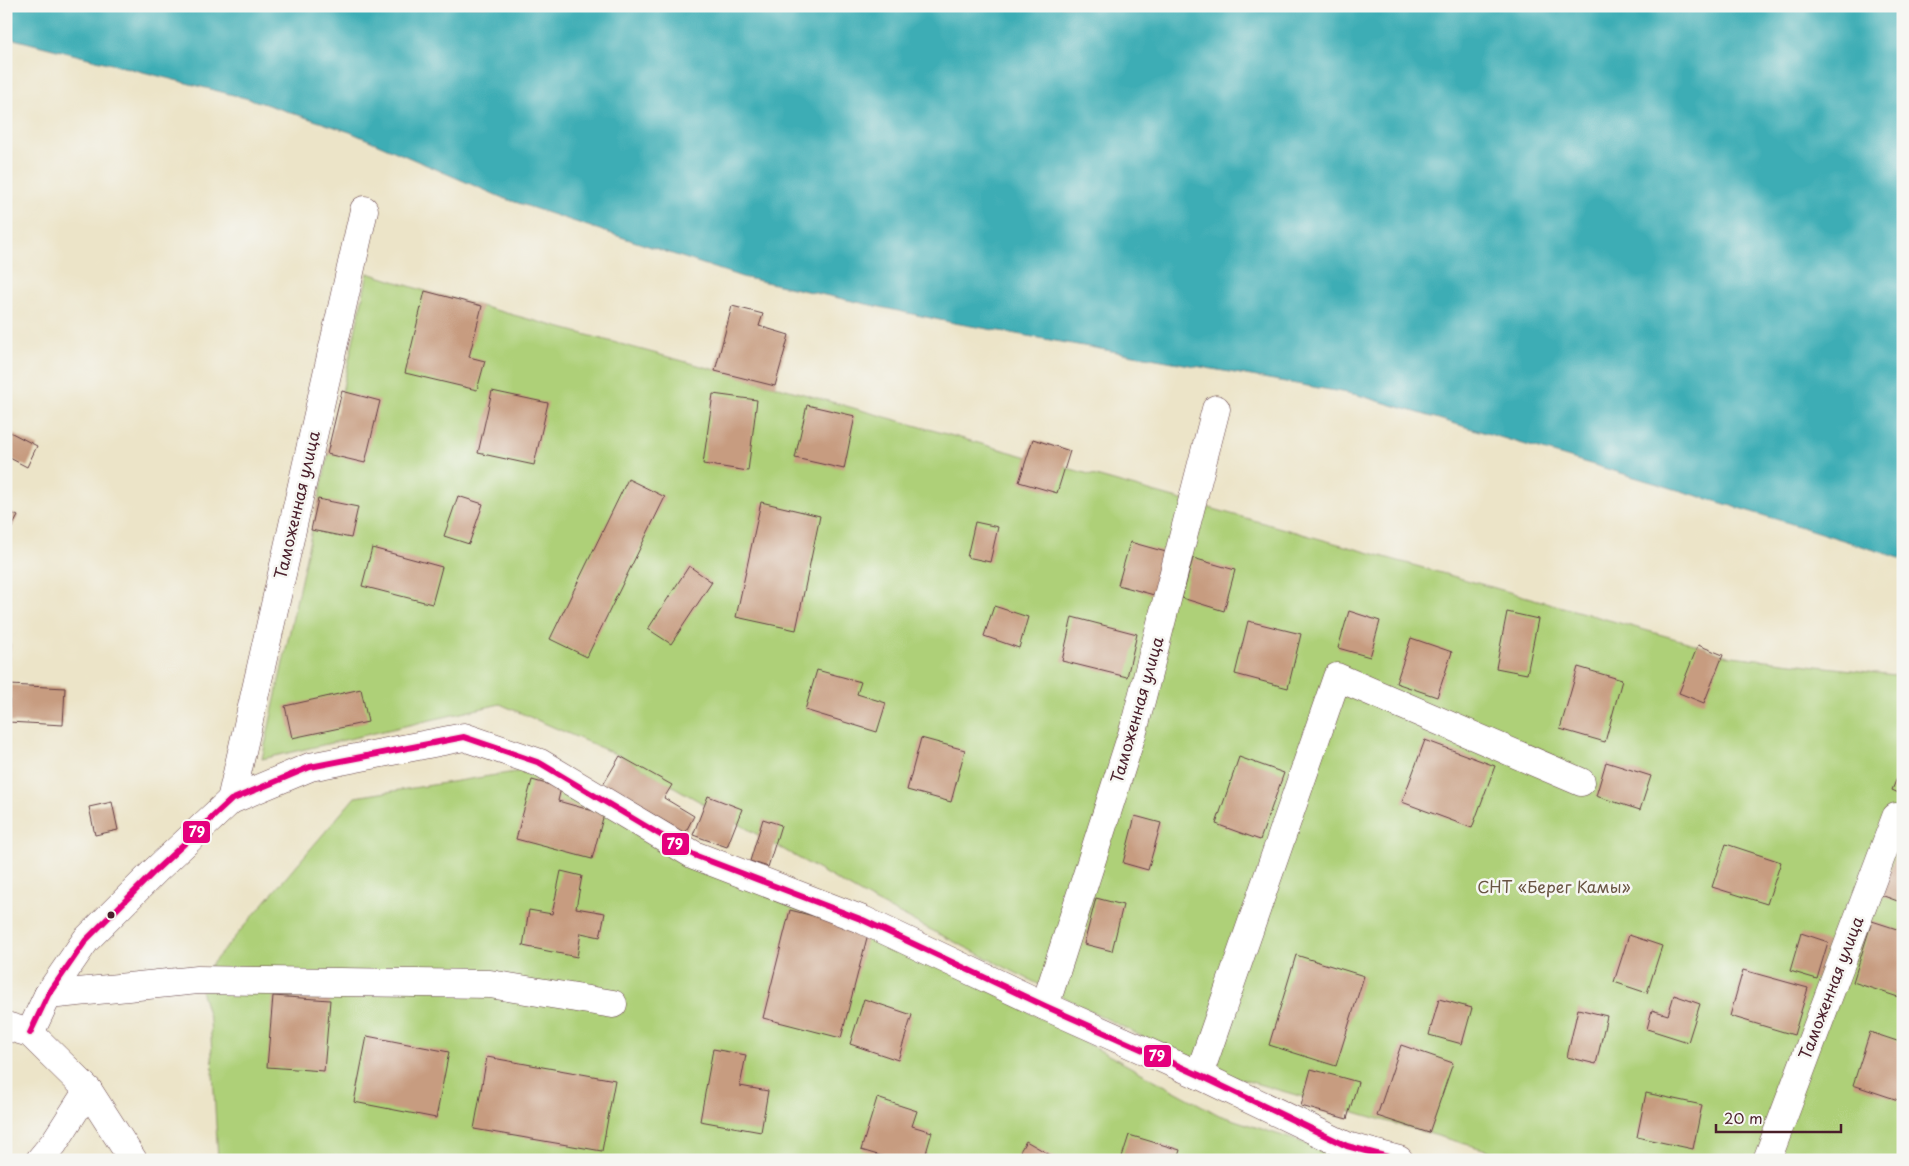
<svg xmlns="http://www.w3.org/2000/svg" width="1909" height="1166" font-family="'Playpen Sans',sans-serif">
<rect width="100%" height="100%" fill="#f6f6f2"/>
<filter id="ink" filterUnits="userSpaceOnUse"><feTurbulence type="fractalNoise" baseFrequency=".02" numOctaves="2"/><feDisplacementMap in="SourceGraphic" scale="10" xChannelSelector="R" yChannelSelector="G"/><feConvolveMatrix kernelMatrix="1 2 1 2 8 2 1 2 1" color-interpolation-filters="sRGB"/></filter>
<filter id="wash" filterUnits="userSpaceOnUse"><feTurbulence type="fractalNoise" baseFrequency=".0096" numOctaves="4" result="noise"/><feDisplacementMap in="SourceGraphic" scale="20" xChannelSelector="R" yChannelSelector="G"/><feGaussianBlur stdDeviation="1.12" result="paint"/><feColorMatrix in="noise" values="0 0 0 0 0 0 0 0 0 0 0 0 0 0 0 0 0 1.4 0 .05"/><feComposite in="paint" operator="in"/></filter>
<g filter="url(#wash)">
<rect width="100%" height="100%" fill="#ece4c8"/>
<g fill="#aed078" stroke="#7c7852">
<polygon points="368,273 425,291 775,386 1698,645 1723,655 1903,676 1903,1160 1521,1160 1206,1069 870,899 620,756 500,704 262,759"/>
<polygon points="541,768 876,929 1219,1115 1356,1160 218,1160 210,1021 198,980 355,797"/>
</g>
<polygon fill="#3cadb5" stroke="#436670" points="6,6 1903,6 1903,559 1789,523 1358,395 949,322 742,277 503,198 350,132 253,100 6,37"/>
<g id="blocks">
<g fill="#c79c80">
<polygon points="425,291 482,306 469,357 485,361 477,390 405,373"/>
<polygon points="732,306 763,314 759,326 789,335 775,386 715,371"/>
<polygon points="342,391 380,401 365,463 327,454"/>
<polygon points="492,391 548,403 534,465 478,453"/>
<polygon points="713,394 757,400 748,471 703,464"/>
<polygon points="807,405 855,416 844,469 795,458"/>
<polygon points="6,430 37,446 27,467 6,456"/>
<polygon points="1033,439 1070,451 1057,493 1019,482"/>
<polygon points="628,479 665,497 587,657 550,639"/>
<polygon points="458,496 483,504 469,544 444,536"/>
<polygon points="318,499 358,507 351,538 311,530"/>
<polygon points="761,502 820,516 796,630 736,617"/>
<polygon points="6,510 18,516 6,538"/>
<polygon points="975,522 998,527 990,562 967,557"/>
<polygon points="1130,542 1166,552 1154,595 1118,585"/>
<polygon points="372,548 442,567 432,604 362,586"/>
<polygon points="1193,558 1235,570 1224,611 1182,598"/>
<polygon points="689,566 712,582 671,644 648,629"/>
<polygon points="994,606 1028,617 1019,648 984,636"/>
<polygon points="1349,611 1380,621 1370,657 1338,648"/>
<polygon points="1507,612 1538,619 1527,674 1496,668"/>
<polygon points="1072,617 1137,634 1127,677 1062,661"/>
<polygon points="1248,621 1301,634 1288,688 1235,674"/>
<polygon points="1411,638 1452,652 1437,697 1396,683"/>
<polygon points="6,643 11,644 8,672 6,672"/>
<polygon points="1698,645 1723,655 1704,703 1679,693"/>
<polygon points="1578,667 1622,680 1605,742 1560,729"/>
<polygon points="817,670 861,682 857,694 886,703 877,732 805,710"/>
<polygon points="10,685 65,688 63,725 8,722"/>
<polygon points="361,689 368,722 292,738 285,706"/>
<polygon points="921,738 965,750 951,802 907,790"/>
<polygon points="1425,740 1495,766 1472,828 1402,802"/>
<polygon points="620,756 672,785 664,798 694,816 685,833 603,785"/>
<polygon points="1239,757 1284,773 1260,840 1216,824"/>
<polygon points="1606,762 1651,776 1640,810 1596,796"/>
<polygon points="1903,764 1903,795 1892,790"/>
<polygon points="532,780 561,788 558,801 604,814 592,859 516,839"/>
<polygon points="708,796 742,809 727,847 693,835"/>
<polygon points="112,802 118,830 95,835 89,807"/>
<polygon points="1135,816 1161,823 1148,870 1123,863"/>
<polygon points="763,819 781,825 768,867 750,861"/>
<polygon points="1902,836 1903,836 1903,903 1881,895"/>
<polygon points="1726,844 1781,862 1767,904 1712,887"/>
<polygon points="561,871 582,876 576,908 605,913 600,937 581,933 577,957 523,946 529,910 552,914"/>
<polygon points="1096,898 1123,905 1112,951 1084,944"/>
<polygon points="790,910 869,930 841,1038 763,1018"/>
<polygon points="1872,921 1903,931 1903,983 1898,997 1853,982"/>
<polygon points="1801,933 1828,942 1817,979 1790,971"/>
<polygon points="1629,935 1662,946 1647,993 1614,982"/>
<polygon points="1296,955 1364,976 1336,1066 1269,1045"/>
<polygon points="1743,970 1808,988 1794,1035 1730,1016"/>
<polygon points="1674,995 1700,1004 1688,1042 1647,1029 1652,1010 1668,1015"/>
<polygon points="273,996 330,1000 324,1071 267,1067"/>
<polygon points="864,999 912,1015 898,1060 850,1044"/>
<polygon points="1439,999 1472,1008 1462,1044 1429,1035"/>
<polygon points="1578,1009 1607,1016 1596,1064 1567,1057"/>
<polygon points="1870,1032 1903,1043 1903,1087 1898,1100 1853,1085"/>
<polygon points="367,1036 449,1052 436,1118 354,1102"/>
<polygon points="1401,1045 1453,1063 1429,1133 1377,1116"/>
<polygon points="713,1049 746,1055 740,1086 768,1091 761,1132 700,1121"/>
<polygon points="487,1057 615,1080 602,1151 474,1129"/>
<polygon points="1311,1069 1358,1082 1347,1119 1301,1106"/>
<polygon points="1646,1093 1702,1105 1693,1149 1637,1137"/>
<polygon points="877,1098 917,1111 912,1126 932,1132 924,1160 895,1160 861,1150"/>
<polygon points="1129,1135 1180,1150 1177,1160 1121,1160"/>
<polygon points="1026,1141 1059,1160 1015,1160"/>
</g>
</g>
</g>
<g filter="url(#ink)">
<use href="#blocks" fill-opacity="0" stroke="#623d43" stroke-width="1"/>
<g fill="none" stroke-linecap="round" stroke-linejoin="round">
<g stroke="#623d43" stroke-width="29">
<g id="minor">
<polyline points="231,800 364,210"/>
<polyline points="48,995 198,980 490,984 613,1004"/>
<polyline points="1045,1006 1134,728 1216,409"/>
<polyline points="6,1026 30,1033 88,1090 133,1160"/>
<polyline points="30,1033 48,995 86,940 155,871 231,800 310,767 464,737 540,763 694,855 863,920 1045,1006 1199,1075 1347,1146 1399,1160"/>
<polyline points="1199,1075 1337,677 1581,782"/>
<polyline points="40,1160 54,1143 88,1090"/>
<polyline points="1767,1160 1896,817"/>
</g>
</g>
<use href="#minor" stroke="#fff" stroke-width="28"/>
<g stroke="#f6f6f2" stroke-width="10">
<polyline id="bus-1" points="30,1033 48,995 86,940 155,871 231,800 310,767 464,737 540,763 694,855 863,920 1045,1006 1199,1075 1347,1146 1399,1160"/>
</g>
<use href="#bus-1" stroke="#e5007d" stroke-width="6"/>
</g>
</g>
<circle fill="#4a1f2b" stroke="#f6f6f2" stroke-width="2" cx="111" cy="915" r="4.5"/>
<g text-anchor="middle" stroke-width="5" stroke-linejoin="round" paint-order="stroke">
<g font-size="16" fill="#4a1f2b" stroke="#f6f6f2">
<text transform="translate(297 505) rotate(-77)" y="6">Таможенная улица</text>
<text transform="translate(1137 710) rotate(-74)" y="6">Таможенная улица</text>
<text transform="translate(1831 988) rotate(-69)" y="6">Таможенная улица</text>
</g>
<g font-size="16" fill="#685442" stroke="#f6f6f2">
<text x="1554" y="893">СНТ «Берег Камы»</text>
</g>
</g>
<g stroke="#f6f6f2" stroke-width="2">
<rect x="182" y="820" width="29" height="24" rx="5" fill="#e5007d"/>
<rect x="661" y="832" width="29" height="24" rx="5" fill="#e5007d"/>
<rect x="1143" y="1044" width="29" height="24" rx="5" fill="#e5007d"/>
</g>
<g font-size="14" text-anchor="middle" font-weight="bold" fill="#fff">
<text x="197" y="837">79</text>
<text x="675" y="849">79</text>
<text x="1157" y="1061">79</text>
</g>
<rect width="1909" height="1166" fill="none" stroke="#f6f6f2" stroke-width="25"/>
<path d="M1716 1124v8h125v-8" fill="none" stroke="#4a1f2b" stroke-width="2.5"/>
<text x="1724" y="1124" font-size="15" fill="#4a1f2b" stroke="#f6f6f2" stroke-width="4" paint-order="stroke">20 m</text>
</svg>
